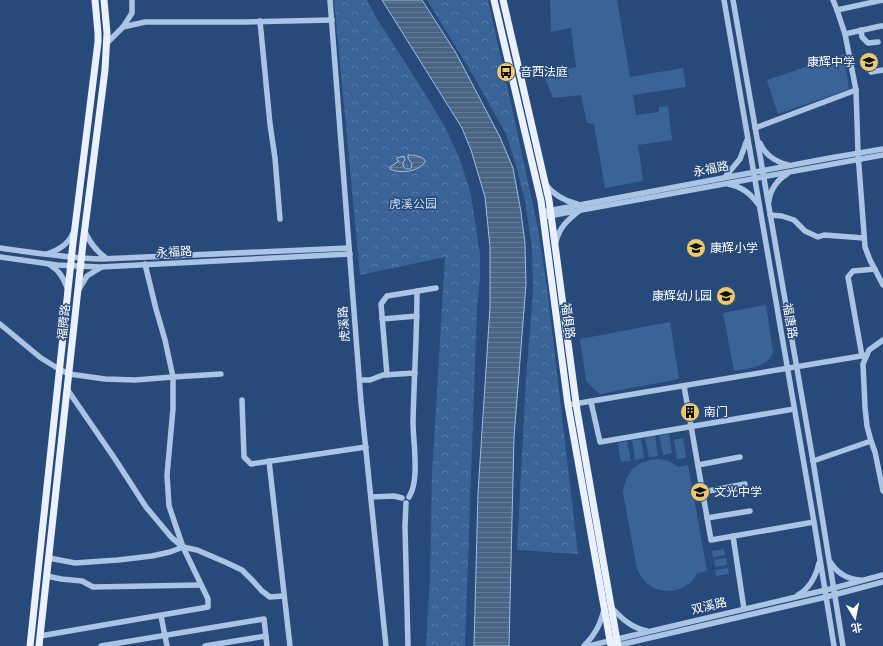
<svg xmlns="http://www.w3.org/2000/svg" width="883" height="646" font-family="'Work Sans','Noto Sans SC',sans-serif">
<defs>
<pattern id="park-crowns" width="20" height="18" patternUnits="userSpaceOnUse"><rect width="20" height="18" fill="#3a6498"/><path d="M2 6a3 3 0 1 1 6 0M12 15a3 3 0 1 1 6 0" fill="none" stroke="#587ba7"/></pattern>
<pattern id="water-rules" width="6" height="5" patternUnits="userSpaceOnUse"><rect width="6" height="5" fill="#4a6486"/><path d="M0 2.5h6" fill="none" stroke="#657b98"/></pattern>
</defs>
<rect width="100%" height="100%" fill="#274a7a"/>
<g fill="#3a6498">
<polygon points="550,0 617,0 630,77 683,68 686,87 633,95 636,115 659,112 659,107 668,106 672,140 638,145 643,181 605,188 594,124 587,123 581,95 553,98 543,73 576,67 571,28 551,32"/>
<polygon points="844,54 849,89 778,114 767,80"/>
<path d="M 766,305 L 773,352 C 768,368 748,368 734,371 L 723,313 Z"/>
<polygon points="670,322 679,379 600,394 594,389 586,381 580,339"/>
<polygon points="669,434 672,453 663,455 659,436"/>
<polygon points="655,436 658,456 649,457 645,438"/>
<polygon points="683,438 686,458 677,459 674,440"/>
<polygon points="641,439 644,458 635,460 632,440"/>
<polygon points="627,441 631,461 621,462 618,443"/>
<path d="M 659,459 L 669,461 L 678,467 L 688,465 L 707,571 L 697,573 C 696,576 694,579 692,581 C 681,592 663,594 651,586 C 644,582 640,575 637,569 L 623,492 C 627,470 636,461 659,459 Z"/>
<polygon points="724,549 725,555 713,557 712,551"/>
<polygon points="726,558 727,565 715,567 714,560"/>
<polygon points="728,568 729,574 716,576 715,570"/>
</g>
<g fill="url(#park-crowns)">
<polygon points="334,0 367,0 376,17 427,97 445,127 459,157 471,194 480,255 480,279 477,308 465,646 426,646 430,578 432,474 445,257 360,275"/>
<polygon points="427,0 488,0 514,117 537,224 547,287 578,554 517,550 526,379 533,291 532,248 525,201 515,162 506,134 473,75"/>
</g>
<g fill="url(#water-rules)" stroke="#9fbee4">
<polygon points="382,0 422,0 456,53 500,137 513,168 521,212 525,244 526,284 514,437 509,646 474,646 478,493 490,307 490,247 485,197 471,150 462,128"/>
<path d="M 408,155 C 414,155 420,156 425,160 L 425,162 C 418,172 400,174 390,169 L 390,167 L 399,161 L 397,160 L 397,158 L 404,156 L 405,160 L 403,162 L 403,166 C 405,169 408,170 411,168 L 412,163 L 408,159 Z"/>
</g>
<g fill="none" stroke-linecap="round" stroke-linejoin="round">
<g stroke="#abc4e4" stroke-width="5.5">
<polyline points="330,0 361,402 386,646"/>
<polyline points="724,0 814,522 834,646"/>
<polyline points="733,0 813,461 843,646"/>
<polyline points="833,0 837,10"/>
<polyline points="883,0 837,10 845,34 856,90 858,153 865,247 870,260 883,285"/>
<polyline points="260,21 270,124 275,158 280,219"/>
<polyline points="123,27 132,13 132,0"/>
<polyline points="861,30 862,37 868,43 878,42"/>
<polyline points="845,34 881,26 883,26"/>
<polyline points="107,43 123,27 145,22 243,22 332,20"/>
<polyline points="871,72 883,70"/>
<polyline points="755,128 856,90"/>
<path d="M 760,143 C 765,155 777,162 788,165"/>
<polyline points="725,177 740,159 747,140"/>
<path d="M 728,184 C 740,186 751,194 758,204"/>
<path d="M 546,185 C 554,195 565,201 577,204"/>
<path d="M 769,201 C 770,190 778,179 787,174"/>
<polyline points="542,212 830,158 883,149"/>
<polyline points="770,215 782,216 794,220 805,231 818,237 824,235 864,238"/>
<polyline points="543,217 883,155"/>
<path d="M 85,232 C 90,243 96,251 106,258"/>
<path d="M 556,242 C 559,227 568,220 580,210"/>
<path d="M 0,248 C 34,253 67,258 101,259 L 349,248"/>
<path d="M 47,254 C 58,250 68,245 73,233"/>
<polyline points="0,257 57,265 100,267 350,254"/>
<polyline points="145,264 156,309 165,340 173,377 173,409 167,475 169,506 183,547 197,550 225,562 242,570 253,581 262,591 270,597 284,596"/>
<path d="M 50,265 C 60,271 64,279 68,290"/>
<polyline points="79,289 87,276 100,268"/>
<polyline points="382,319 417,316"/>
<polyline points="0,324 41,358 59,369 69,374 105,379 135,380 173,377 221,374"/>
<polyline points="883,340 869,350 863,364 865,407 867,426 871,441 875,452 883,491"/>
<polyline points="862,356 848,277 853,271 875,269"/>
<polyline points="387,375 381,304 387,296 436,288"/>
<polyline points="360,380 370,380 383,375 415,373"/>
<polyline points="684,386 711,540 814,522"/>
<polyline points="242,400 244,457 251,464 366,447"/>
<polyline points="591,402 600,442 794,409"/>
<polyline points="568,405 867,355"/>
<polyline points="269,461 290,646"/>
<polyline points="813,461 871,441"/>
<polyline points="698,465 740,457"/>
<polyline points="703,492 745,484"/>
<polyline points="371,497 394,496 402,498"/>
<path d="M 409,497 C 420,480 413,442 413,422 C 414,378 417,335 417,291"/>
<polyline points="406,503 405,526 408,646"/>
<polyline points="707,518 750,511"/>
<polyline points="733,536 744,609"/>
<polyline points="49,558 75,563 118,560 152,556 170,552 183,547"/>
<path d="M 831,563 C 838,574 847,579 860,580"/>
<polyline points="47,576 61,579 82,581 93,587 201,585"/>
<path d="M 798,595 C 810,588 816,576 819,563"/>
<path d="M 612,608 C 622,619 632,628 647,631"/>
<polyline points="161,616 167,646"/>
<polyline points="40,636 208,607 208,599 183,547 172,538 146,507 115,459 67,389"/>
<polyline points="101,646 264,619 267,646"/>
<polyline points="205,646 266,636"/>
<path d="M 584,646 C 595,635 600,625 604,610"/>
<polyline points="589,646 609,641 834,588 883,575"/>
<polyline points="615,646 826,597 883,582"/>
</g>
<g stroke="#eaf1fc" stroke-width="7">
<polyline points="494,0 541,201 568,405 611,646"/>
<polyline points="503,0 549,200 577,410 618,646"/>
<polyline points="30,646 73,243 98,42 98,33 95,0"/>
<polyline points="39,646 83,243 105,70 107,33 104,0"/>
</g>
</g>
<defs>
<g id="school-disc" transform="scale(1)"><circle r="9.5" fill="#ecc970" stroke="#274a7a"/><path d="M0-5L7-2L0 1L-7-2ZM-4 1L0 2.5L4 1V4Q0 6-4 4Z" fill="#111"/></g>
<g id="bus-disc" transform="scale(1)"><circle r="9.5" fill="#ecc970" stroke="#274a7a"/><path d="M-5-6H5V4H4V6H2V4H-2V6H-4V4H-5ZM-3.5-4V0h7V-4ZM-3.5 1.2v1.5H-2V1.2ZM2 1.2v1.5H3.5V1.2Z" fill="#111"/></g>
<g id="building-disc" transform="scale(1)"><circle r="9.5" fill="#ecc970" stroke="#274a7a"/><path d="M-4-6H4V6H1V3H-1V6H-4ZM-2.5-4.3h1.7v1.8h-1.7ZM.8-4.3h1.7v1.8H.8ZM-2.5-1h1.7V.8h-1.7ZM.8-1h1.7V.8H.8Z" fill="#111"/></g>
</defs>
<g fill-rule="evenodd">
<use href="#school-disc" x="869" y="62"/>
<use href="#bus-disc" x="506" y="72"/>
<use href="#school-disc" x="696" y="248"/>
<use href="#school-disc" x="726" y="296"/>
<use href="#building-disc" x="690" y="412"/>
<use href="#school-disc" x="700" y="492"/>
</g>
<g text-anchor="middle" stroke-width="3" stroke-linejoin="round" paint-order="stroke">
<g font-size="12" fill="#fff" stroke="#274a7a" text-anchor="start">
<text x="855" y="66" text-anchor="end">康辉中学</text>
<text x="520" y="76">音西法庭</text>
<text x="710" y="252">康辉小学</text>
<text x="712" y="300" text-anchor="end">康辉幼儿园</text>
<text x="704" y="416">南门</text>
<text x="714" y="496">文光中学</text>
</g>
<g font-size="12" fill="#fff" stroke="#274a7a">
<text transform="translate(711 169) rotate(-11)" y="4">永福路</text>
<text transform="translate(174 252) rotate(-3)" y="4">永福路</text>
<text transform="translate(568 321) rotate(82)" y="4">福俱路</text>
<text transform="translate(790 321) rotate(80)" y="4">福唐路</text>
<text transform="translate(64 322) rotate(-84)" y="4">福腾路</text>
<text transform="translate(344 324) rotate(-94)" y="4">虎溪路</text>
<text transform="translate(709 606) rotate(-13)" y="4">双溪路</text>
</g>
<g font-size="12" fill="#cddef3" stroke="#274a7a">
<text x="413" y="208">虎溪公园</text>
</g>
</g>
<g transform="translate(855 618) rotate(170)" stroke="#274a7a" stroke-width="3" paint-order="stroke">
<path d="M0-3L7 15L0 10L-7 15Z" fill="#ffffff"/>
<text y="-6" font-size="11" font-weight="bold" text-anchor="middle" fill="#ffffff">北</text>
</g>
</svg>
